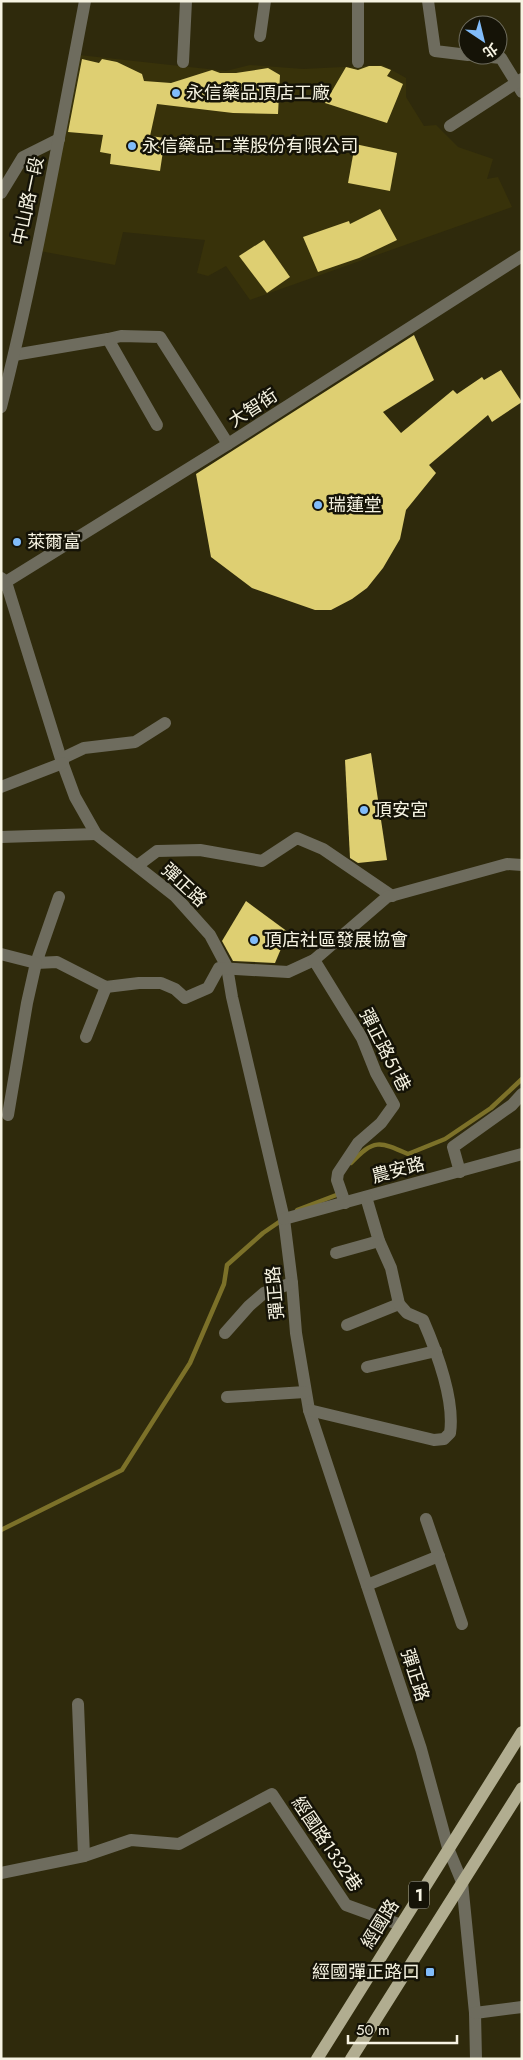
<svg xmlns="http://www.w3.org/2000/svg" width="523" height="2060" font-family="Jost,'Noto Sans TC',sans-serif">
<rect width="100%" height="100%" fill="#2f2a0c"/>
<polygon fill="#38320a" points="79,55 226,71 250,65 303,69 383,65 406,78 406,97 424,126 436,125 458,147 493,159 487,179 498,177 512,207 250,300 226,266 208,276 197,273 205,240 123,232 115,265 40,251"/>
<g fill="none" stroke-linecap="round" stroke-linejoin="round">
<g stroke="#7c7129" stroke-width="4.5">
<path d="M 351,1163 C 374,1139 379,1141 408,1154 L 445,1139 L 491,1108 L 522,1079"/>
<polyline points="297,1210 339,1194 340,1192"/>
<polyline points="1,1530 122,1470 190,1363 224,1284 227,1265 263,1233 282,1220"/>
</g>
</g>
<g fill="#decf72">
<polygon points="82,59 99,63 102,59 117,62 142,74 144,81 171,83 212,70 220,73 236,73 268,68 280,75 278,114 233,113 157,104 150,136 165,138 160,171 110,164 111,154 100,152 103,135 68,132"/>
<polygon points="369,66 381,66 391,70 387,76 403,84 387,123 325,103 346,67 358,70"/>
<polygon points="355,144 397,153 390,191 348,183"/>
<polygon points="380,209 397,240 359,258 318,272 303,237 349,221 350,224"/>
<polygon points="264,240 290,277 267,293 239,256"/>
<polygon points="414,335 434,380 383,412 401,433 453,390 457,394 482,377 484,380 501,370 522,402 492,422 488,415 429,465 436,473 406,510 400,539 383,568 367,588 352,599 331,610 315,610 252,588 211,557 196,474"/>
<polygon points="371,753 387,860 358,863 350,858 345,760"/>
<polygon points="246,901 288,932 275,963 233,961 222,941"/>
</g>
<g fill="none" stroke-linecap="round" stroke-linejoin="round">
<g stroke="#6e6c5e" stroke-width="12">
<polyline points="358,1 358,62"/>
<polyline points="428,1 435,51 468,55"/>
<polyline points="260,36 265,1"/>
<polyline points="471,55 501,58 522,92"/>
<polyline points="183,62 186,1"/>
<polyline points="450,126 522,79"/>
<polyline points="1,193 23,157 59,139"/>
<polyline points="108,339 121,336 160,337 228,444"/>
<polyline points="14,355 108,339 157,425"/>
<path d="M 1,407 C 35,273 59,137 85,1"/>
<polyline points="1,578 6,582 61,759 75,797 96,834 175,896 210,935 227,967 232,997 284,1219 292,1283 296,1333 309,1410 421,1749 448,1848 462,1882 475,2013 476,2059"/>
<polyline points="1,585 228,444 522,256"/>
<polyline points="61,759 84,748 135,742 165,723"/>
<polyline points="1,787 63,763"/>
<polyline points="1,837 96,834"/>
<polyline points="137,866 157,851 200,850 262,861 297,838 323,849 392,896"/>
<polyline points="59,897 36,963 57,962 106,987 139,983 161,983 175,989 185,998 208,988 219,968 288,972 314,960 387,897 507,864 522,865"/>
<polyline points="1,954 36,963 27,1003 8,1115"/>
<polyline points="314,960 362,1038 376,1073 394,1105 381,1123 358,1143 338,1173 337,1180 345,1203"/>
<polyline points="86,1037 106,987"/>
<polyline points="460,1172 453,1147 512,1105 522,1094"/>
<polyline points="284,1219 522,1154"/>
<polyline points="336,1253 379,1241"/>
<polyline points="347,1325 399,1304"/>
<polyline points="225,1333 249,1306 264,1293 292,1283"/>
<polyline points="367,1367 436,1351"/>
<polyline points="227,1397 305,1392"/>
<path d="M 309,1410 L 434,1440 L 444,1439 L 450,1433 C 455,1400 436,1350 423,1320 L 407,1313 L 399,1304 L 391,1268 L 379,1241 L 366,1197"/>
<polyline points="426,1519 462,1624"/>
<polyline points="367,1585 439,1556"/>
<polyline points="78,1704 84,1856"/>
<polyline points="1,1873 84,1856 131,1840 179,1844 272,1794 346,1905 401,1925"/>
<polyline points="475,2013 522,2007"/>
</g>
<g stroke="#b1ad90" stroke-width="12">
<polyline points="317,2059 522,1732"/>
<polyline points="351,2059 522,1788"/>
</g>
</g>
<g fill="#81bcfa" stroke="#151307" stroke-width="2">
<circle cx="176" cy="93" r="5"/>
<circle cx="132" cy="146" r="5"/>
<circle cx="318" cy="505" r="5"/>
<circle cx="17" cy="542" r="5"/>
<circle cx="364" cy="810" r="5"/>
<circle cx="254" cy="940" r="5"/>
<rect x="425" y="1967" width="10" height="10" rx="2.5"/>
</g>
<g text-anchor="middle" stroke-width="5" stroke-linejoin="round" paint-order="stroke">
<rect fill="#151307" stroke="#b2b0a0" stroke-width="1" x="409" y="1881.5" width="20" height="27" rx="4"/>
<g font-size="16" font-weight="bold" fill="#f6f3e2">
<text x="419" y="1901">1</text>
</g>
<g font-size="18" fill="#f6f3e2" stroke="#151307" text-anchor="start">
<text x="186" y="99">永信藥品頂店工廠</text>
<text x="142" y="152">永信藥品工業股份有限公司</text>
<text x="328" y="511">瑞蓮堂</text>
<text x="27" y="548">萊爾富</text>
<text x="374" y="816">頂安宮</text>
<text x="264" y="946">頂店社區發展協會</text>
<text x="420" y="1978" text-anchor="end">經國彈正路口</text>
</g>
<g font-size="18" fill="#f6f3e2" stroke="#151307">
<text transform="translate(28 201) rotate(-78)" y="6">中山路一段</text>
<text transform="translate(253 408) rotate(-33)" y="6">大智街</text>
<text transform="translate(184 885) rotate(43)" y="6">彈正路</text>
<text transform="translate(385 1050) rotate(63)" y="6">彈正路51巷</text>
<text transform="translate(398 1170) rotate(-15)" y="6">農安路</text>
<text transform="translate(275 1293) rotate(-95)" y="6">彈正路</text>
<text transform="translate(415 1675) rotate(72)" y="6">彈正路</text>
<text transform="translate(327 1844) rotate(56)" y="6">經國路1332巷</text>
<text transform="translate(380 1924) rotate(-58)" y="6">經國路</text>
</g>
</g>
<rect width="523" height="2060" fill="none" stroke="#f6f3e2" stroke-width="5"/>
<g transform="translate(483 40) rotate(145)"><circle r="24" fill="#151307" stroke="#6f6d5f"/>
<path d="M0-4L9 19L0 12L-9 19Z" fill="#81bcfa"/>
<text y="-8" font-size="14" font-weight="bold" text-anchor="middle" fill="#f6f3e2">北</text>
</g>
<path d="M348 2035v8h109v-8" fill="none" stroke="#f6f3e2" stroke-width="2.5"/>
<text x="356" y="2035" font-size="15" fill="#f6f3e2" stroke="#151307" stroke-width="4" paint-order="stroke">50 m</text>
</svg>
